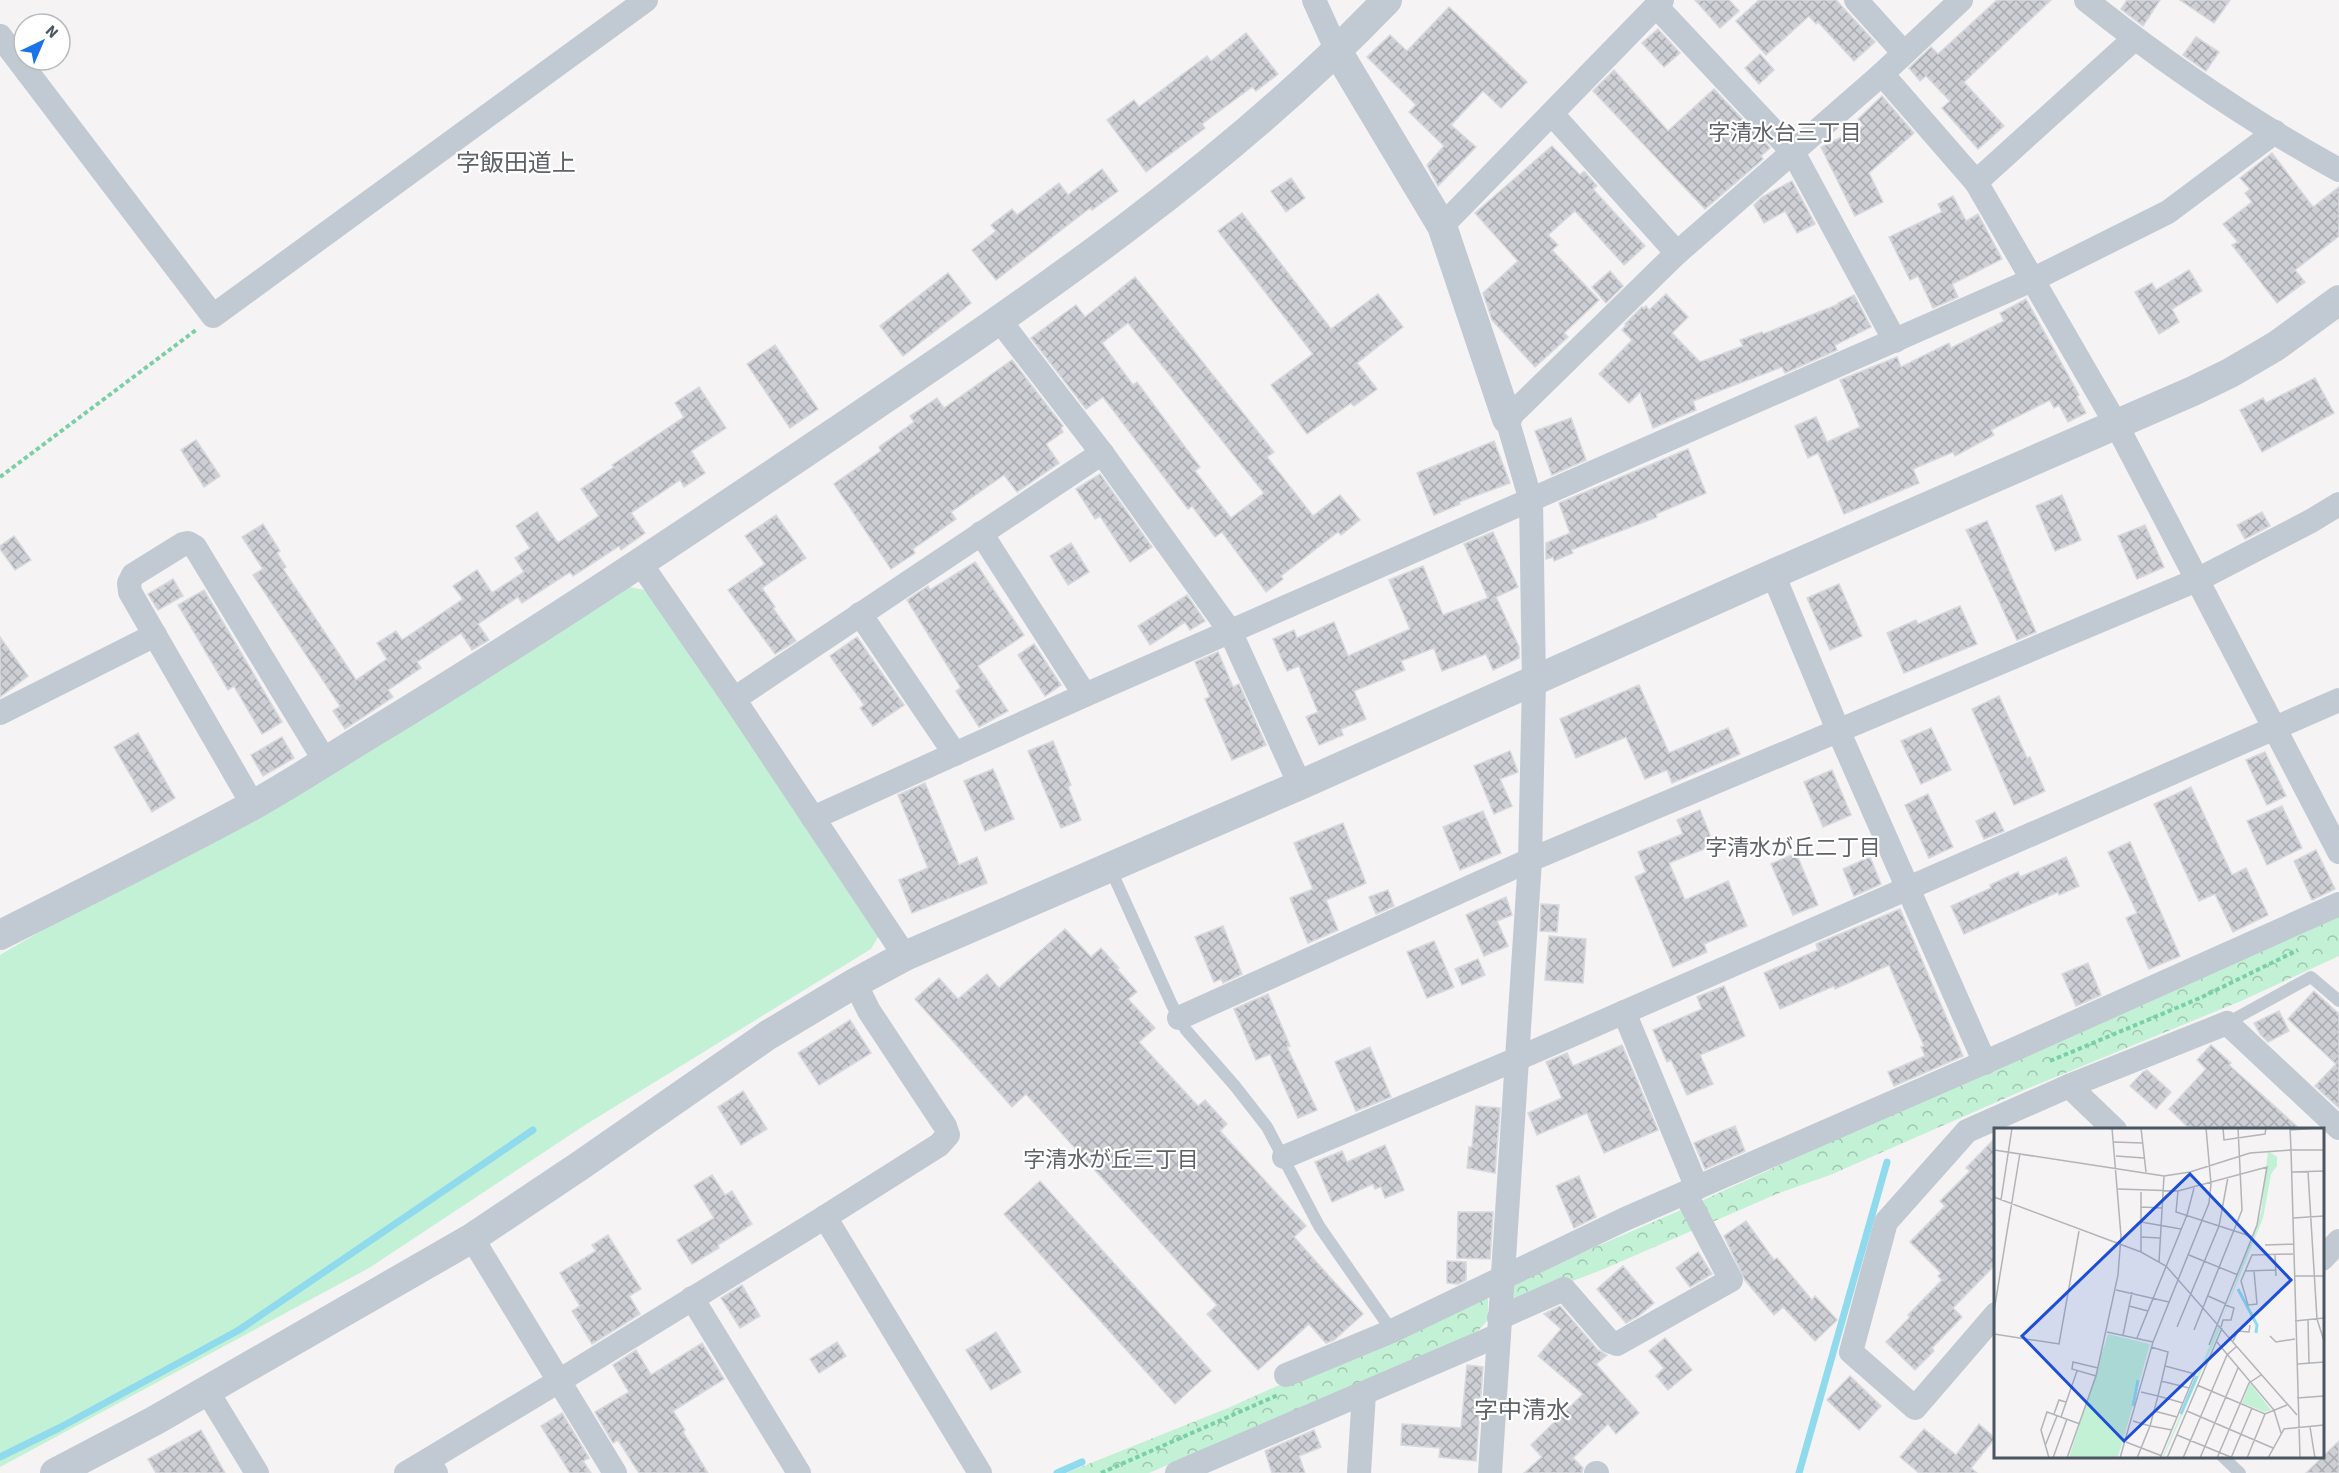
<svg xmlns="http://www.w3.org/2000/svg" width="2339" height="1473" font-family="'Source Sans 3','Noto Sans JP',sans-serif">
<defs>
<pattern id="park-crowns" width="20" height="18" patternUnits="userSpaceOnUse" patternTransform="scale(1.5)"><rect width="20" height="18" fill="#c3f1d5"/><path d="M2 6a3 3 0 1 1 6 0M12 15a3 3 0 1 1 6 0" fill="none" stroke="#a0c6b0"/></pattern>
<pattern id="building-cross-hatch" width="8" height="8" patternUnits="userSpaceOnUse" patternTransform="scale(1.5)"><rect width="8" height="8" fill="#cdcfd5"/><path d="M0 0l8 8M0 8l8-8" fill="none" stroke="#a8abb0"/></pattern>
</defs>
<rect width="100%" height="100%" fill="#f5f3f3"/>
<g fill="url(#park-crowns)">
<polygon points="2339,909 2339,956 2241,1001 2024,1090 1830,1175 1779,1193 1599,1271 1509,1305 1510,1285 1523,1278 1688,1207"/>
<polygon points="1483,1294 1488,1299 1488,1320 1476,1333 1149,1473 1066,1473 1228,1408"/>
</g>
<polygon fill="#c3f1d5" points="629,587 645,590 881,932 871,949 585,1125 369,1268 0,1467 0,955"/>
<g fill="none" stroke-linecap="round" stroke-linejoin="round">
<g stroke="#90daee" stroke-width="7">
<polyline points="0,1457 59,1428 239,1330 533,1130"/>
<polyline points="1057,1473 1082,1462"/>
<polyline points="1799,1473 1887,1162"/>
</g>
</g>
<g fill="url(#building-cross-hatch)" stroke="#d7d9de" stroke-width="1.5" fill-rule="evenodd">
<polygon points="1695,0 1729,0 1739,11 1720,28"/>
<polygon points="1759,0 1836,0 1875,42 1854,61 1818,22 1816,24 1809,16 1766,55 1736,21"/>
<polygon points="1997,0 2051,0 1964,82 2004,126 1978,149 1942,108 1950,101 1926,76 1920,81 1909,68 1931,47 1938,54"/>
<polygon points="2127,0 2160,0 2143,26 2121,9"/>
<polygon points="2180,0 2230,0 2214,23"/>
<polygon points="1449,7 1527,82 1501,108 1483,91 1451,125 1476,147 1438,186 1427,165 1444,146 1409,112 1416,105 1367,57 1390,35 1407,51"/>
<polygon points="1658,29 1680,53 1664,67 1642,43"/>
<polygon points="1246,33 1278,74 1256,91 1252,87 1202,124 1205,128 1146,172 1107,120 1134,100 1139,107 1207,56 1211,61"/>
<polygon points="2196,37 2219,52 2206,71 2183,55"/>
<polygon points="1760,54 1774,70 1759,84 1745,68"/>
<polygon points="1614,70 1668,131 1714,89 1770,148 1761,156 1763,159 1705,209 1593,91"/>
<polygon points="1882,96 1914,133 1869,173 1883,202 1855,216 1821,147 1864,126 1858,119"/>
<polygon points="1552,146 1580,175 1584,171 1597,186 1593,189 1645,246 1624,265 1575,211 1548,235 1558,245 1552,250 1599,300 1564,333 1568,337 1535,367 1492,320 1483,293 1518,261 1475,213"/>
<polygon points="2272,153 2313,207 2339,187 2339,236 2295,270 2305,282 2277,303 2232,245 2238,242 2223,224 2252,202 2245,193 2250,189 2240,178"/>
<polygon points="1102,169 1118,191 1092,210 1090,208 996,280 972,250 996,231 991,225 1012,209 1017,215 1059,183 1068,195"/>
<polygon points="1291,178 1305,198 1286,212 1271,191"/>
<polygon points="1792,181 1815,224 1797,233 1785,211 1764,223 1754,205 1762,197"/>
<polygon points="1953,196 1966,221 1978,214 2002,259 1952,284 1958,297 1933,308 1918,276 1910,280 1889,237 1942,212 1938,204"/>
<polygon points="1242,213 1331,329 1378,294 1403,327 1357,363 1377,389 1354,406 1351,403 1307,434 1271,385 1313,354 1218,231"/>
<polygon points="2189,270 2202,291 2172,309 2179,322 2159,334 2135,292 2152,283 2156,290"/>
<polygon points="1610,271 1623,286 1606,303 1592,287"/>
<polygon points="948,273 971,303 903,356 880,326"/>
<path d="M 1135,277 L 1274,452 L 1267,457 L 1313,516 L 1340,495 L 1360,520 L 1341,535 L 1338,532 L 1281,576 L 1283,579 L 1266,592 L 1222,532 L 1215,537 L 1192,506 L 1188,509 L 1103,397 L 1086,409 L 1031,338 L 1076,305 L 1085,317 ZM 1128,323 L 1264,493 L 1231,518 L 1195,471 L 1200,467 L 1137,382 L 1133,385 L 1102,343 Z"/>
<polygon points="1666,294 1688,317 1672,333 1700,362 1743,346 1740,340 1762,332 1763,334 1839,304 1838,303 1854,295 1871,327 1835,345 1837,350 1785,373 1782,367 1693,401 1696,410 1653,428 1640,392 1629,403 1599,374 1632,340 1622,330 1626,325 1625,324 1642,307 1644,308 1646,306 1649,310"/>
<polygon points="2026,299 2079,395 2077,396 2086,413 2068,422 2059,405 2054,408 2050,400 1991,430 1994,435 1955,456 1953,452 1913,469 1919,483 1844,514 1818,453 1808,458 1795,426 1816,417 1827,442 1860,427 1840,380 1897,357 1901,367 1949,343 1951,348 2004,321 2000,313"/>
<polygon points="775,345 818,409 790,428 747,364"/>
<polygon points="1012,360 1063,426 1061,428 1063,432 1046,444 1059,463 1017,492 1004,475 951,512 956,519 913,549 915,553 891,569 834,484 881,451 879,447 914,422 910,416 937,398 944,408"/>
<polygon points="2315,378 2334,413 2262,452 2240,410 2263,398 2266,403"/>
<polygon points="699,387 726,428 691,451 705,473 684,487 680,480 631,513 645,533 621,550 619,546 573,576 570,572 522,603 518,597 478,624 489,640 472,650 461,633 417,662 421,668 388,690 393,697 345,729 333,711 340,706 253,575 263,569 242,537 263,524 280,551 277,553 286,567 283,569 356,680 387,659 377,643 396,631 402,640 463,599 453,586 477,570 492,593 524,572 515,558 530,548 516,526 537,512 558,543 599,516 581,489 614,467 612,465 684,417 675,403"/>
<polygon points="1571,418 1586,460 1552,475 1535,431"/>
<polygon points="196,440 220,476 204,487 181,450"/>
<polygon points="1494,441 1510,483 1459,502 1460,504 1434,515 1417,473"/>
<polygon points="1688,449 1706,493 1656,514 1657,517 1571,550 1573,553 1554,561 1553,557 1546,559 1546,543 1570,533 1559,503"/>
<polygon points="1100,474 1152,547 1130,562 1100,516 1095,519 1076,489"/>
<polygon points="2062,495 2081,540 2055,551 2036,506"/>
<polygon points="2262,512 2270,526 2245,539 2237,525"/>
<polygon points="776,515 806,558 762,588 775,607 773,608 796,641 775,654 728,590 765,564 745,536"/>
<polygon points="1987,521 2036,632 2017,640 1966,530"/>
<polygon points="2145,525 2164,567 2137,579 2118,536"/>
<polygon points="1493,532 1518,587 1496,597 1519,647 1519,658 1493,670 1486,654 1442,671 1434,648 1401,661 1405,670 1354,691 1366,719 1341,729 1343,735 1319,745 1306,717 1318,712 1299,666 1287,671 1273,639 1294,630 1297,638 1334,622 1348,656 1410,629 1389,580 1423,566 1443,615 1488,598 1464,544"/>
<polygon points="14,536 31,560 15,570 0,549 0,546"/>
<polygon points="1071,543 1089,572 1068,585 1050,556"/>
<polygon points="975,562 1024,635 978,666 1008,711 979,727 956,691 961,688 907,600 928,586 930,590"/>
<polygon points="173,579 183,596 158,610 148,594"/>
<polygon points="1839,584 1862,636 1830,650 1807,598"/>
<polygon points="204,590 282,722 262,734 234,686 228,690 178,605"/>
<polygon points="1187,595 1205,621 1190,630 1185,622 1150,645 1138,626"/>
<polygon points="1960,606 1977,644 1904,673 1887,633 1916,620 1918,624"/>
<polygon points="0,637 28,676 0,697"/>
<polygon points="857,637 904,705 873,726 860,708 864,705 830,656"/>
<polygon points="1034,644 1061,685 1045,696 1018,655"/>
<polygon points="1218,652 1233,687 1239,684 1266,745 1232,760 1205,699 1210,697 1195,662"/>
<polygon points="1639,685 1669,753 1728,728 1740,754 1672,783 1667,770 1645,779 1626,737 1576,758 1560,719"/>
<polygon points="1999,696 2027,758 2030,757 2045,791 2014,805 1972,709"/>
<polygon points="1931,728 1951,770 1921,784 1901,741"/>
<polygon points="138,733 175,798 152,812 114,747"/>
<polygon points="282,737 294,758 263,776 251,755"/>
<polygon points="1053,741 1071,785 1068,787 1081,820 1061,828 1028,751"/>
<polygon points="1510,751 1518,772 1500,779 1512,806 1494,814 1474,766"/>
<polygon points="2265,752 2286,796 2267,805 2246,760"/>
<polygon points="993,769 1014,819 985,831 964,781"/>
<polygon points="1832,770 1851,815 1823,827 1804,782"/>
<polygon points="925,783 959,865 977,857 987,883 912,913 899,880 928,868 898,795"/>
<polygon points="2191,787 2232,875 2246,868 2268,915 2233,932 2215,894 2199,901 2154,804"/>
<polygon points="1928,794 1953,847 1929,858 1905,805"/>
<polygon points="2282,806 2302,848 2267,865 2247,821"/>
<polygon points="1700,810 1714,845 1669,863 1685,900 1728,881 1747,926 1704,944 1707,952 1673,967 1635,877 1646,872 1638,852 1683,834 1677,820"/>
<polygon points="1483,811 1501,853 1460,870 1443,827"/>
<polygon points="1995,812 2004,831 1984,839 1976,821"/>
<polygon points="1343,823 1366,883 1326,900 1338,930 1308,943 1290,898 1313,889 1294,843"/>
<polygon points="2130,842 2180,956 2149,969 2126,918 2137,913 2108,852"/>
<polygon points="2316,850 2335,889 2312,900 2294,861"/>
<polygon points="1796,853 1818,905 1793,915 1771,864"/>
<polygon points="1870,857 1881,884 1854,896 1843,869"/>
<polygon points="2066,857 2079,886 2059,895 2058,892 1964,934 1951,906 1991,888 1990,885 2018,872 2020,877"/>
<polygon points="1388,890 1394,906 1376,914 1369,897"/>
<polygon points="1506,897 1512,915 1497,921 1508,946 1484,956 1466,915"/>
<polygon points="1541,904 1559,905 1557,932 1540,931"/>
<polygon points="1900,909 1963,1056 1894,1086 1888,1072 1925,1056 1921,1047 1924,1046 1889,965 1835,989 1834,986 1780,1009 1764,973 1818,950 1816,944"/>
<polygon points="1223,926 1242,974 1223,983 1221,979 1214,982 1195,937"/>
<polygon points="1065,929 1091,957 1101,948 1119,968 1117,969 1137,992 1128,999 1155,1028 1139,1042 1198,1106 1205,1100 1227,1124 1220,1131 1306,1226 1294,1237 1363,1314 1334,1340 1326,1343 1309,1324 1258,1370 1207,1314 1217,1305 1026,1094 1012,1107 915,999 939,978 958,999 987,974 999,988"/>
<polygon points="1549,936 1586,939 1583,983 1545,980"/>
<polygon points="1434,941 1454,987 1427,998 1407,952"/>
<polygon points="1478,959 1485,975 1462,985 1455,969"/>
<polygon points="2088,963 2101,995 2076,1006 2062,974"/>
<polygon points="1724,986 1745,1036 1700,1055 1713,1084 1687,1095 1671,1060 1667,1062 1653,1030 1702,1009 1697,997"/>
<polygon points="2314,991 2339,1014 2339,1108 2315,1086 2336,1064 2288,1019"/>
<polygon points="1268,994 1290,1046 1287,1047 1317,1110 1298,1118 1270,1054 1256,1060 1234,1009"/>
<polygon points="2279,1011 2289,1031 2268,1042 2260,1034 2254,1023"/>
<polygon points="850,1020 871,1053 819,1085 798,1053"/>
<polygon points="1622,1045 1658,1130 1604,1153 1587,1113 1537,1135 1528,1113 1562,1098 1546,1062 1567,1053 1573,1066"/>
<polygon points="2211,1045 2231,1063 2229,1065 2301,1130 2191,1130 2169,1109 2206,1069 2197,1060"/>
<polygon points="1370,1047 1391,1097 1356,1111 1335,1062"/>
<polygon points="2147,1070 2171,1092 2156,1109 2130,1086 2143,1072"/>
<polygon points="743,1091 767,1129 741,1145 718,1107"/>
<polygon points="1476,1106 1500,1108 1495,1173 1467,1168 1469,1147 1472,1147"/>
<polygon points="1735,1126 1745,1151 1705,1169 1694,1143"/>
<polygon points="1995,1138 1995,1265 1953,1308 1962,1317 1932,1348 1934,1351 1915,1370 1886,1342 1910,1317 1908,1315 1942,1280 1938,1276 1941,1273 1910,1242 1945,1206 1940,1201 1970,1171 1966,1168"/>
<polygon points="1385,1145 1404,1190 1385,1198 1381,1187 1375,1189 1373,1184 1332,1202 1315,1162 1342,1151 1347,1162"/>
<polygon points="712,1175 725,1195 732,1191 752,1224 718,1245 719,1248 692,1264 677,1240 714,1218 694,1186"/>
<polygon points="1579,1176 1596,1217 1574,1228 1556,1186"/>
<polygon points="1040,1181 1211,1371 1175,1404 1004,1214"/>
<polygon points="1458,1212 1493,1212 1490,1259 1457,1258"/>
<polygon points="1746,1221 1774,1260 1777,1258 1812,1300 1815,1296 1837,1320 1815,1341 1783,1307 1774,1315 1745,1280 1724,1236"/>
<polygon points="608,1235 641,1289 629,1296 640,1314 592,1344 572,1311 580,1306 560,1273 596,1251 592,1245"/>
<polygon points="1698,1252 1712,1274 1690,1287 1676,1268"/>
<polygon points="1447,1261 1466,1262 1466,1280 1458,1284 1447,1283"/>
<polygon points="1623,1266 1654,1303 1640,1315 1626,1323 1597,1289"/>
<polygon points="742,1285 760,1316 740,1328 721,1298"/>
<polygon points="1560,1306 1598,1350 1607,1355 1596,1364 1639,1413 1616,1434 1608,1424 1573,1458 1583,1468 1582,1473 1524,1473 1542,1457 1531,1445 1583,1394 1538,1356 1561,1329 1544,1314"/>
<polygon points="996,1332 1021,1372 991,1390 966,1350"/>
<polygon points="1665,1338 1692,1370 1668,1390 1656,1376 1664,1368 1649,1351"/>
<polygon points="837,1342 846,1356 819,1373 810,1359"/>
<polygon points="702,1343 724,1379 673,1411 685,1430 683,1432 708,1473 639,1473 618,1440 613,1443 595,1412 629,1392 613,1365 636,1350 651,1375"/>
<polygon points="1467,1365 1483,1367 1476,1461 1439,1457 1440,1448 1401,1445 1402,1424 1461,1428"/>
<polygon points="1850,1376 1881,1406 1859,1430 1827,1400"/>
<polygon points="562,1413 589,1458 583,1461 591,1473 570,1473 541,1426"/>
<polygon points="1979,1424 1995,1438 1971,1468 1977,1473 1919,1473 1900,1457 1924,1429 1956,1455"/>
<polygon points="201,1430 225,1473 156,1473 148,1459"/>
<polygon points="1314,1430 1321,1447 1299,1456 1305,1473 1272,1473 1265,1451"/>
<polygon points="2339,1441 2339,1473 2306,1473"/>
</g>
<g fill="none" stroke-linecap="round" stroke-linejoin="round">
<g stroke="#7ad0a6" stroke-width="4" stroke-dasharray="4.5 3" stroke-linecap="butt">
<polyline points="0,477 196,330"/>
<polyline points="2050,1061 2200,998 2298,950"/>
<polyline points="1101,1473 1278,1395"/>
</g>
<g stroke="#c1cad2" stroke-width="12">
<polyline points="1110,868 1172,1005 1186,1030 1235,1086 1267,1127 1319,1226 1392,1331"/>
<polyline points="2227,1023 2311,977 2339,1001"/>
<polyline points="2222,1456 2240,1473"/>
</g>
<g stroke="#c1cad2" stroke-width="24">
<polyline points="1314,0 1337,51"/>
<polyline points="1856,0 1904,53"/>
<path d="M 2086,0 C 2165,63 2250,121 2339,170"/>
<polyline points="1656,6 1793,152 1895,341"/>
<polyline points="0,36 213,316 646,0"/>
<polyline points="2134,39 1976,182 2116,424 2339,852"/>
<polyline points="1882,74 1976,182"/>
<polyline points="1552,114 1677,253"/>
<polyline points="1442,226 1662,0"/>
<polyline points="1000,321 1102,453 1230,631 1300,785"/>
<polyline points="981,533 1085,695"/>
<polyline points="641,564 734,699 905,956"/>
<polyline points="1773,574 1838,730 1985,1063"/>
<polyline points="860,614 955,754"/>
<polyline points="734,699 1102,453"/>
<polyline points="0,713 155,635"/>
<polyline points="253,805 130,592 129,583 133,575 183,544 188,543 195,547 325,761"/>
<polyline points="813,818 1085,695 2032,280 2168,212 2275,132"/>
<polyline points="855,983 869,1011 945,1126 948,1135 939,1145 825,1217 980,1473"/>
<polyline points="1624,1012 1697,1188"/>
<polyline points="1179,1018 1530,860 2197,580 2311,521 2339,504"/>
<polyline points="2069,1086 2115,1130"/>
<polyline points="1284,1157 1517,1059 2339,700"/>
<polyline points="2322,1259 2339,1241"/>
<polyline points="692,1298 799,1473"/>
<polyline points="1996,1314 1915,1408 1851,1352 1886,1222 1967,1131 2069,1086 2227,1023 2339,1128"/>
<polyline points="1499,1318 1564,1289 1609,1341 1617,1344 1731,1280 1685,1193"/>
<polyline points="1286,1375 1392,1331 1625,1219 2015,1049 2339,904"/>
<polyline points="207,1391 257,1473"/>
<polyline points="428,1460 559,1381 472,1238"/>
<polyline points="406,1473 428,1460 436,1473"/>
<polyline points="615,1473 559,1381 825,1217"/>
<polyline points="1177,1473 1499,1335"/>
<polyline points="1359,1473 1364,1393"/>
<polyline points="1490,1473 1530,860 1534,682 1531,501 1507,419 1677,253 1882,74 1961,0"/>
<polyline points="1596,1473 1597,1473"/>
</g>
<g stroke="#c1cad2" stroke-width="30">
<polyline points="1337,51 1442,226 1507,419"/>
<path d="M 0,935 C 85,892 171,850 255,804 C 294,782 332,757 370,734 C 529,638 683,535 837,431 C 1030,300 1225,169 1387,0"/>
<polyline points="55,1473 154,1421 472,1238 581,1165 768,1035 855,983 905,956 1300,785 1773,574 2193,391 2230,373 2276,346 2339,300"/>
</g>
</g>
<g text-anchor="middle" stroke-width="4.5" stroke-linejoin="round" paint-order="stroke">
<g font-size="22" fill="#5f6368" stroke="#fff">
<text x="1785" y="140">字清水台三丁目</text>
<text x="1793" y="855">字清水が丘二丁目</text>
<text x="1111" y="1167">字清水が丘三丁目</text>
</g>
<g font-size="24" fill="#5f6368" stroke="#fff">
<text x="516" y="171">字飯田道上</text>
<text x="1522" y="1418">字中清水</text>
</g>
</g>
<g transform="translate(1994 1128)">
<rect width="330" height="330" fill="#f5f3f3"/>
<path d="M 274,23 L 283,29 L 283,38 L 277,46 L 269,90 L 226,197 L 267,85 ZM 224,198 L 226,201 L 170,328 L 169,328 ZM 256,255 L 277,282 L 271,284 L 248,275 Z" fill="#c3f1d5"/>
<path d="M 114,206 L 156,216 L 127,320 L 123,330 L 75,330 Z" fill="#c3f1d5"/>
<path fill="none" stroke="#90daee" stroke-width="3" d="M 244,161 L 263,197 L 262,205M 139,278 L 144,252M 187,286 L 203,248"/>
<path fill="none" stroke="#b1b4b9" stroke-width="1.5" d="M 147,0 L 152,44M 229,0 L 230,12 L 271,6 L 272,0M 296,0 L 297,22M 296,2 L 324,0M 120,14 L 148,15M 0,22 L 170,48 L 196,44 L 256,25 L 297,22 L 306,330M 298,22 L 330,22M 122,28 L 150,30M 298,44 L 330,43M 314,44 L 323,191 L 330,213M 124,61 L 184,63 L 273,39 L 263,97 L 215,217M 184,63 L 182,84 L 259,109M 0,69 L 147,124 L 172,138 L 303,287M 7,72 L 18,0M 147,79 L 168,80M 299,90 L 330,88M 147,94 L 187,101M 147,109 L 166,110M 271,117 L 299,116M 147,124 L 147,64M 195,127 L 244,147M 281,127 L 282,148M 165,134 L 170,48M 251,143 L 281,142M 260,143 L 263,176 L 254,177 L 247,153 L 258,127 L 299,126M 301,148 L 330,148M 122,162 L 175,174M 214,168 L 232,176M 135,178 L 154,183M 0,183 L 26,25M 314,192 L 315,235M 301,193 L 330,190M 183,199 L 225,98 L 234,49M 227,199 L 229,192 L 237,192 L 240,180 L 231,177M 200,202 L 248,82 L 244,0M 113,204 L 159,214M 0,206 L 65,216 L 85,103M 129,207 L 138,164M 276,208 L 282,214 L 301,211M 143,210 L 193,87 L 200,60M 222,213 L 280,282 L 287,305M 239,213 L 244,203 L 255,204 L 256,197M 157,219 L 174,224 L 171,238 L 201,246 L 166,330M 304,236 L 330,234M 171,238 L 164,268 L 189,275M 102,248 L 78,241 L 79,234 L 104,240M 167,253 L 195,260M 203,257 L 271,286 L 293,277M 147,264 L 164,268 L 160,283M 303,270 L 330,268M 193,283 L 279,320M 60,286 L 65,272 L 72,274M 67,289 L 83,243M 139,293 L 156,298 L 143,330M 316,299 L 321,330M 178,302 L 156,298 L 160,283 L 183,289M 183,307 L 239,330M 132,314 L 168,328M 51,318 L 63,288M 55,330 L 47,302 L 53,284 L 86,296M 59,330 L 73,291M 73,330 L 102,248 L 124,147 L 127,108 L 118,0M 126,330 L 159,214 L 215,75 L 217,56 L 212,0M 173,330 L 228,200M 189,330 L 233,227 L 243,218M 206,330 L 244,240M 223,330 L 255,255 L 267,247M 237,330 L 258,280M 253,330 L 271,286M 274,330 L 290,301 L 330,297"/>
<path fill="#1d4ed8" fill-opacity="0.15" stroke="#1d4ed8" stroke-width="3" d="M 196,46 L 297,152 L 130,313 L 28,208 Z"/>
<rect width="330" height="330" fill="none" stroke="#4a5661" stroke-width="3"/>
</g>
<g transform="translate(42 42) rotate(44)"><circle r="28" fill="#ffffff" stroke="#b7bbc0" stroke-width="1.5"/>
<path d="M0-4.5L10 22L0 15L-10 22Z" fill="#1a73e8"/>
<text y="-9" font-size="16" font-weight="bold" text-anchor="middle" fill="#4a5661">N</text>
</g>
</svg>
